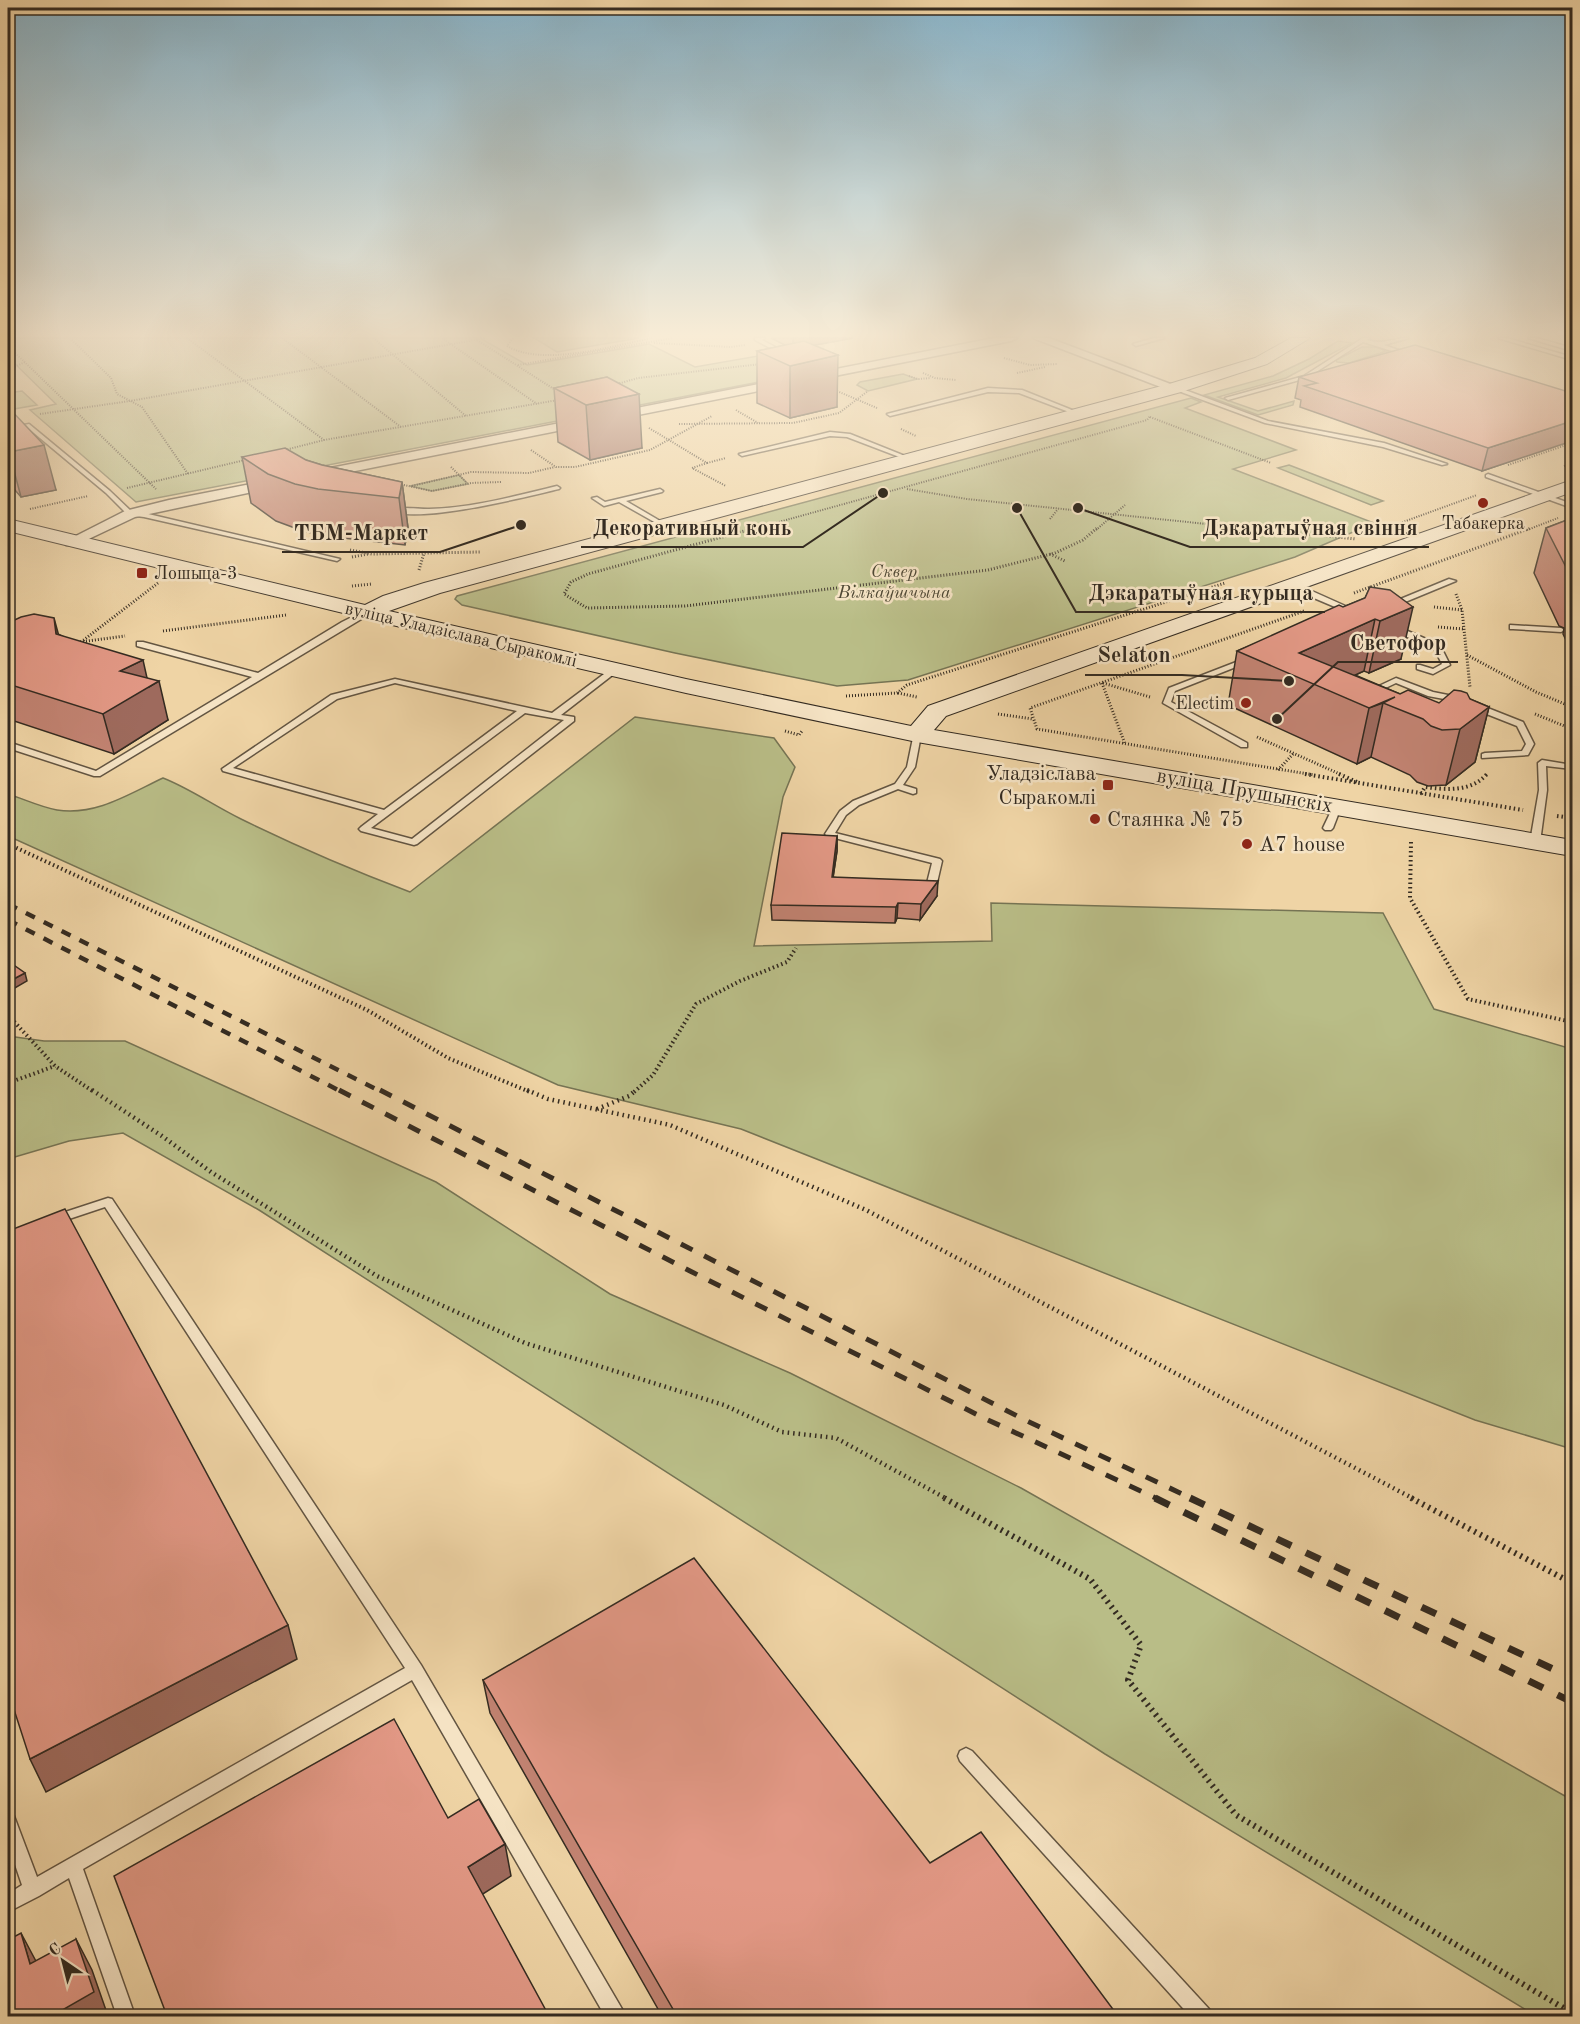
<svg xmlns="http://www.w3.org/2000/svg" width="1580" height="2024" font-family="'Old Standard TT',serif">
<rect width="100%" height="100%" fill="#efd4a5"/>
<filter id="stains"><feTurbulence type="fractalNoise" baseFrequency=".00333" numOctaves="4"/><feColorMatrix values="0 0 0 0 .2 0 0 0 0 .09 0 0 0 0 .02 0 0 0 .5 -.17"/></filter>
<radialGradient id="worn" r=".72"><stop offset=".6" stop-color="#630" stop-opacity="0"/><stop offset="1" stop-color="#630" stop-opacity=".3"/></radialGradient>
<g fill="#b9bd87" stroke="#767454" stroke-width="1.5">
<polygon points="8,338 480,338 527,365 649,344 695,367 764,355 801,374 136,502 30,410 56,404 8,357"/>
<polygon points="534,338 639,338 557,352"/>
<polygon points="1338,341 1352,343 1286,378 1218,397 1258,411 1294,401 1293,405 1258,415 1204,395 1273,376 1309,359"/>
<polygon points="1362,347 1376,347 1387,351 1349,363 1337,362 1336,360"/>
<polygon points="903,374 917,379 868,391 857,385 860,382"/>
<polygon points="22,391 37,405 8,410 8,393"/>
<polygon points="1191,398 1201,402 1185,408 1296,450 1233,469 1374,523 1295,557 908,680 837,686 675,653 462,605 455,599 457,596"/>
<polygon points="1289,465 1383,501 1371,505 1278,468"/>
<polygon points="459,475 468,484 432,491 410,486"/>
<path d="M 635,717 L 774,738 L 795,767 L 783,797 L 754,946 L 992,941 L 991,903 L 1383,913 L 1434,1009 L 1572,1049 L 1572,1449 L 1475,1420 L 741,1129 L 558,1085 L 8,836 L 8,794 C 24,799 40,807 57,810 C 96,816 129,794 163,778 C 191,789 214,806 241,819 C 296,846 352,870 410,892 Z"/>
<polygon points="8,1036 44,1041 125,1041 436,1182 610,1294 790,1373 1021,1488 1572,1800 1572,2016 1536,2016 1105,1754 259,1210 123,1133 69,1141 8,1159"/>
</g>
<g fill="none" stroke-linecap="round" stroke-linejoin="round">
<g stroke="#635542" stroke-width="3">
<g id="lane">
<polygon points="755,338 765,338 762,340 779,349 774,350 755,340"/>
<polygon points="1154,338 1164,338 1136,346 1133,344"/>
<path d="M 1363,338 L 1370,338 L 1367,340 C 1384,345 1392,338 1409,338 L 1384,345 L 1410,354 L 1405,355 L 1363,342 L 1313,374 L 1314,376 L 1228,400 L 1225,398 L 1304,376 Z"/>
<polygon points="1498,338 1507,338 1572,357 1572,360"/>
<polygon points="1528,338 1537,338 1572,348 1572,351"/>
<polygon points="1173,387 1177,387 1268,421 1384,443 1447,464 1442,465 1383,447 1265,423 1173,389"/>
<polygon points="988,388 1022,390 1082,414 1077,415 1019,393 988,392 890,416 887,414"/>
<polygon points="29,424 110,491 132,512 144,513 340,559 337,561 144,517 128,515 106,493 28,428 8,432 8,428"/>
<polygon points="830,432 850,434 915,460 910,461 847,437 830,436 742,456 739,454"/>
<polygon points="1488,474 1572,504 1572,508 1486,477 1486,475"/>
<path d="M 557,486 L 560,488 L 559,489 C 525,497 416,525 388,510 C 396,506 418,509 429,509 C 472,508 515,496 557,486 Z"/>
<polygon points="660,489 663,491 662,492 626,501 667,525 667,527 665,528 619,502 604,506 592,498 597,497 605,502"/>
<polygon points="1449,579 1456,581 1393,607 1386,605"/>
<polygon points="1288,583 1294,583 1361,613 1354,615 1288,587"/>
<polygon points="366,610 373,612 100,776 94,776 8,748 8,742 96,771 252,677 137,646 137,642 143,642 258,673 342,622"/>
<polygon points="1510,625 1561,628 1565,630 1561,632 1513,629 1510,629"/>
<polygon points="1390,626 1396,626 1440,645 1450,665 1433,674 1417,669 1417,665 1420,665 1433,669 1442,664 1434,648 1390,630"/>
<polygon points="1244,659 1247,659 1251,661 1175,691 1171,702 1247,743 1247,747 1241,747 1163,703 1169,688"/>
<path d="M 612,668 L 618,668 L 619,670 L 561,715 L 574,717 L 574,721 L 417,844 L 414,845 L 361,831 L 359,829 L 361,827 L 378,814 L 223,771 L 222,769 L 331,695 L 395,679 L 552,713 ZM 395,683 L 517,711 L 384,810 L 233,768 L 337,699 ZM 525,713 L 564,720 L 412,839 L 371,828 Z"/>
<polygon points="1396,678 1433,692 1463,698 1464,700 1460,702 1428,696 1396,683 1373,694 1370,694 1366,692"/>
<polygon points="1474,705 1480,705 1523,722 1534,744 1528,755 1482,758 1482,754 1485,753 1522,751 1526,744 1517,726 1474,709"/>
<polygon points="914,733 920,733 921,735 915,767 903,785 916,789 916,793 913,794 898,789 859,805 846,815 835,833 940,859 942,861 936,887 931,890 926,887 932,863 827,836 825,834 840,811 853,801 895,784 907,767"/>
<polygon points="1542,760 1572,765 1572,769 1546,766 1547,790 1540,842 1535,845 1530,842 1539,790 1538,763"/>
<polygon points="1337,804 1341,807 1333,828 1331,830 1325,830 1323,828 1333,807"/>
<polygon points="108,1198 112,1199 421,1665 622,2009 624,2016 605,2016 412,1680 83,1869 135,2016 117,2016 69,1878 39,1896 8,1912 8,1894 22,1885 8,1844 8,1814 14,1816 37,1877 405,1668 105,1207 57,1223 53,1222 51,1219 53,1216"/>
<polygon points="966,1748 972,1751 1209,2009 1211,2016 1190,2016 960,1761 958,1756 960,1751"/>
</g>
</g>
<g stroke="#635542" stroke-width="3">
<g id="street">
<polygon points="994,338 1017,338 1011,341 315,479 308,475 315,471"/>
<polygon points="1033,338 1049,338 1181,388 1179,391 1171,391"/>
<polygon points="276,479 283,483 281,486 135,517 76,545 66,545 64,542 125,511 169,500"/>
</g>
</g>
<g stroke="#342b21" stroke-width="2">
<polygon id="secondary" points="1291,338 1310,338 1267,364 1181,392 440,593 389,611 686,679 911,726 928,706 1572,480 1572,492 946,716 934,730 1572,840 1572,856 917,742 686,693 421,632 8,531 8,519 365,605 383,596 424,583 1169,384 1255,358"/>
</g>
<g stroke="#342b21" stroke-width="2" stroke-dasharray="1 1.5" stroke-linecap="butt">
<polyline points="70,338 111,378 117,394 142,407 188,474"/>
<polyline points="187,338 324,440"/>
<polyline points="282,338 401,427"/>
<polyline points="373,338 466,416"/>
<polyline points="442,338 537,404"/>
<path d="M 513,338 L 507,346 C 542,367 613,346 652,338"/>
<polyline points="477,340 557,391"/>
<polyline points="654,343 731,347 745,345"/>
<polyline points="8,346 156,489"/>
<polyline points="1004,358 1030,365 1058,364"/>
<polyline points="518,365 673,338"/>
<polyline points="8,370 25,362"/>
<polyline points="923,373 935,378 956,380"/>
<polyline points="1017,373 1045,367"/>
<polyline points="909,376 918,379 931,378"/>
<polyline points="617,384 638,378 761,364"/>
<polyline points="837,391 877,408"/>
<polyline points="736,410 758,423"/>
<polyline points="40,414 130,401 486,338"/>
<polyline points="1150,417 1271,463"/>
<polyline points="679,424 793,423 839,413 868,391"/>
<polyline points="649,428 707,463 692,468 726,486"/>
<polyline points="901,429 916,436"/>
<polyline points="285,450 324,440 558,400"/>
<polyline points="531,450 556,467 575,467 650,450 712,416"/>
<polyline points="707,463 726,458"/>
<polyline points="1508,465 1572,443"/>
<polyline points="1564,466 1572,463"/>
<polyline points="451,467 467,483"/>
<polyline points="399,484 432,491 471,483 501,482"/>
<polyline points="412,486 471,472 529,473 555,467"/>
<polyline points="127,488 245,460"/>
<polyline points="907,489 967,499 1264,530"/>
<polyline points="30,509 88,496"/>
<polyline points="1050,519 1058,509"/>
<polyline points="750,530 1147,420 1150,416"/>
<polyline points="1096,530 1125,505"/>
<polyline points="1381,530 1477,495"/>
<polyline points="1527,530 1558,518"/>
</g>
<g stroke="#342b21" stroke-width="3" stroke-dasharray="1 2" stroke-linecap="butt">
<polyline points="755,528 588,574 571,582 564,594 587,608 685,606 988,570 1055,553 1083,540 1097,528"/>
<polyline points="1249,528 1356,539"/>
<polyline points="1377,531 1385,528"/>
<polyline points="350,550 372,554 480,552"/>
<polyline points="1050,554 1065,561"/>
<polyline points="352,557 368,554"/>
<polyline points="419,570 424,553"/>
<polyline points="352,586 372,584"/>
<polyline points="1354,593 1531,528"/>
<polyline points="1456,594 1462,610 1470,687"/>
<polyline points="1434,607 1462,610"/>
<polyline points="1304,611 1030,708 1037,729 1314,775"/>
<polyline points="1438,627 1464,629"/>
<polyline points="163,631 286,615"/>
<polyline points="80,642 125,636"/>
<polyline points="81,642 158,583"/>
<polyline points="1467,655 1536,692 1572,707"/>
<polyline points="1102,683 1125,744"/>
<polyline points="1103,683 1150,697"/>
<polyline points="898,693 917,697"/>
<polyline points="846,696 897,693 907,685 1225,583"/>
<polyline points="998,714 1033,719"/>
<polyline points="1535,714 1572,729"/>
<polyline points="785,731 799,735 802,731"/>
<polyline points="1257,737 1342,775"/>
<polyline points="1278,770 1293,754"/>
<polyline points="1486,775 1488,773"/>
</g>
<g stroke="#342b21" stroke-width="4" stroke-dasharray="1.5 3" stroke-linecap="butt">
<polyline points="1305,774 1523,810"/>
<polyline points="1339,774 1357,782"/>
<path d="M 1421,794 L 1425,787 C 1447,790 1471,792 1487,774"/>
<polyline points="1557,816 1572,818"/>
<polyline points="1411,842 1410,898 1468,999 1572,1022"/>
<polyline points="8,844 367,1010 448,1058 530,1092"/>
<polyline points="8,1015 55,1066 94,1092"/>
<polyline points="8,1083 55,1066"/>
<polyline points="634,1092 653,1075 696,1004 740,981 787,962 796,948"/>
</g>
<g stroke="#342b21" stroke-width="4.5" stroke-dasharray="1.5 4" stroke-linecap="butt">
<polyline points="92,1090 162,1136 211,1172 377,1276 525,1343 724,1405 782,1432 836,1438 947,1499"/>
<polyline points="527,1090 548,1099 670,1125 866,1210 1414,1499"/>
<polyline points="597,1109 629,1096 636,1090"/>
</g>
<g stroke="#342b21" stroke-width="6" stroke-dasharray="2 4.5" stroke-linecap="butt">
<polyline points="944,1498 1090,1579 1141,1645 1128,1680 1236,1815 1572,2013"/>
<polyline points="1411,1498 1572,1583"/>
</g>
<use href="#lane" fill="#f5e3c4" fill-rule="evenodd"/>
<use href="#street" fill="#f5e3c4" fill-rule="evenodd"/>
<use href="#secondary" fill="#f5e3c4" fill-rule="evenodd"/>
<g stroke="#342b21" stroke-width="4.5" stroke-dasharray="10 10" stroke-linecap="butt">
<polyline points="8,904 382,1092"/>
<polyline points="8,920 342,1092"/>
</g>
<g stroke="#342b21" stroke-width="5" stroke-dasharray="13 13" stroke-linecap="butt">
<polyline points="339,1090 690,1271 986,1419 1158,1499"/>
<polyline points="380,1090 1027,1421 1193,1499"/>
</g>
<g stroke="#342b21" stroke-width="7" stroke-dasharray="16 16" stroke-linecap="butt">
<polyline points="1155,1498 1572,1702"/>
<polyline points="1190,1498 1572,1678"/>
</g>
</g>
<g fill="#c28372" stroke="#342b21" stroke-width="1.5">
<polygon points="771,338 853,338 815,345 837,407 790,418 757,403 757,351 785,345"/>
<polygon points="1568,338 1572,338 1572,341 1567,340"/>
<polygon points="607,377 642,448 590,460 558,442 554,388"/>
<polygon points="1299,377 1572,393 1572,441 1482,471 1300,407 1301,400 1295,398"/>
<polygon points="8,407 56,490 21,497 8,482"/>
<polygon points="242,457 306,460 322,465 402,482 408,528 405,545 325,536 303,531 276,521 251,503"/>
<polygon points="1572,518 1572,653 1563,634 1564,628 1559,626 1534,573 1546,528"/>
<polygon points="1370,587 1401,659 1369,673 1364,671 1355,675 1400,694 1439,703 1470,699 1489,707 1475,762 1446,785 1428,786 1417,782 1410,775 1371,757 1357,764 1228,705 1237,651 1365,598"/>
<polygon points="8,623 58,634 147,678 168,720 114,754 8,719"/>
<polygon points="837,836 837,851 833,877 937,896 920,920 897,918 895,923 772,920 771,905"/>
<polygon points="483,1680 930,1863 1118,2016 662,2016 490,1713"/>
</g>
<g fill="#9e6a5d" stroke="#342b21" stroke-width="1.5">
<polygon points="793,338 853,338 793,349"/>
<polygon points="838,355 837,407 790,418 790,366"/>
<polygon points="639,394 642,448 590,460 586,405"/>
<polygon points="1572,421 1572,441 1482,471 1488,448"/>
<polygon points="44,445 56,490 21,497 9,452"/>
<polygon points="402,482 408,528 405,545 399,498"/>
<polygon points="1413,607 1401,659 1369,673 1380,621"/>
<polygon points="54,618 64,655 56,634"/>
<polygon points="1375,619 1364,671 1325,689 1299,653"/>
<polygon points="143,660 149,687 159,681 168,720 114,754 103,714 120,671"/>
<polygon points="1383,703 1371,757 1357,764 1369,708"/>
<polygon points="1489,707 1475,762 1446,785 1460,729"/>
<polygon points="837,836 837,851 831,892 832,877"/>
<polygon points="938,881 937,896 920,920 921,904"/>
<polygon points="898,903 897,918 895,923 896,907"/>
<polygon points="25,973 27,981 8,992 8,982"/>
<polygon points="288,1625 297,1659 46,1792 30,1759"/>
<polygon points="505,1844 511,1876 475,1899 468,1867"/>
<polygon points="21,1933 38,1965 30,1964"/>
<polygon points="76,1939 92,1970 108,2016 52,2016"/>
</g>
<g fill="#e29885" stroke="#342b21" stroke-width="1.5">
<polygon points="804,341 838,355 790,366 757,351"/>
<polygon points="1415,345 1572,393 1572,421 1488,448 1304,386 1317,383 1299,377"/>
<polygon points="607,377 639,394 586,405 554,388"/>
<polygon points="8,407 44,445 9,452 8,451"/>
<polygon points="285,448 306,460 322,465 402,482 399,498 318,489 295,484 268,474 242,457"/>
<polygon points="1572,518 1572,579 1546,528"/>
<polygon points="1370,587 1390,590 1413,607 1380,621 1375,619 1299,653 1400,694 1408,690 1439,703 1454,690 1461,691 1467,693 1470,699 1489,707 1460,729 1442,730 1431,726 1423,719 1383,703 1395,697 1369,708 1237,651 1339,605 1343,607 1365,598"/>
<polygon points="34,614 54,618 56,634 143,660 120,671 159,681 103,714 8,684 8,623 21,617"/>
<polygon points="782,833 837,836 832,877 938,881 921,904 898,903 896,907 771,905"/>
<polygon points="8,961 25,973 8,982"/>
<polygon points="65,1209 288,1625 30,1759 8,1691 8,1231"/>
<polygon points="694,1558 930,1863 981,1832 1118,2016 677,2016 483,1680"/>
<polygon points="394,1719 448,1818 479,1799 505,1844 468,1867 549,2016 167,2016 114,1876"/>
<polygon points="21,1933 30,1964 76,1939 94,1992 52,2016 8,2016 8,1940"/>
</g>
<linearGradient id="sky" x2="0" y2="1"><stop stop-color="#89b6cd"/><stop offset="0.54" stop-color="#f8ecd6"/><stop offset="1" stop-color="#f8ecd6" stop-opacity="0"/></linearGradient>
<rect width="1580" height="621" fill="url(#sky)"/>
<g fill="#8f2418" stroke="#f5e3c4" stroke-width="2">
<circle cx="1483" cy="503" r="6"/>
<rect x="136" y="567" width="12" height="12" rx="3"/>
<circle cx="1246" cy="703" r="6"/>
<rect x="1102" y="779" width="12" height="12" rx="3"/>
<circle cx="1095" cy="819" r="6"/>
<circle cx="1247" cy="844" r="6"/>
</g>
<g text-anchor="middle" stroke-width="5" stroke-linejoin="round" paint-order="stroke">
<g font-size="18" fill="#342b21" stroke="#f5e3c4">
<text x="1483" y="529">Табакерка</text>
<text x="154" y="579" text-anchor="start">Лошыца-3</text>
<text x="1234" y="709" text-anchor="end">Electim</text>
</g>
<g font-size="18" font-style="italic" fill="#4f4835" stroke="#f5e3c4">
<text x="894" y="577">Сквер<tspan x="894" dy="21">Вілкаўшчына</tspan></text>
</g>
<g font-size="18" fill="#342b21" stroke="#f5e3c4">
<text transform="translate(461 634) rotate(13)" y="6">вуліца Уладзіслава Сыракомлі</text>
</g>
<g font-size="21" fill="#342b21" stroke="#f5e3c4" text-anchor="start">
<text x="1096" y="780" text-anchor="end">Уладзіслава<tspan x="1096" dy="24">Сыракомлі</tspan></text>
<text x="1107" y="826">Стаянка № 75</text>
<text x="1259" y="851">A7 house</text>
</g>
<g font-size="21" fill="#342b21" stroke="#f5e3c4">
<text transform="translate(1245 790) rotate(10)" y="7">вуліца Прушынскіх</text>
</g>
</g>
<path fill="none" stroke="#342b21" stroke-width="2" d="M883 493L803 547H581M1078 508L1190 547H1429M521 525L440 552H282M1017 508L1076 612H1325M1277 719L1338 662H1458M1289 681L1182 675H1085"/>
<g fill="#342b21" stroke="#f5e3c4" stroke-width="2">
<circle cx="883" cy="493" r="6"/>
<circle cx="1078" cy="508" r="6"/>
<circle cx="521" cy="525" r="6"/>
<circle cx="1017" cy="508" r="6"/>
<circle cx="1277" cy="719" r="6"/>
<circle cx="1289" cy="681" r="6"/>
</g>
<g font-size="22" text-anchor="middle" font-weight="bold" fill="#342b21" stroke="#f5e3c4" stroke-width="5" stroke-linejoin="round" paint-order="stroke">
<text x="692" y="535">Декоративный конь</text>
<text x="1310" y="535">Дэкаратыўная свіння</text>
<text x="361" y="540">ТБМ-Маркет</text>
<text x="1201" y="600">Дэкаратыўная курыца</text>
<text x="1398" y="650">Светофор</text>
<text x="1134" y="662">Selaton</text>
</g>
<rect width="1580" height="2024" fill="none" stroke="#efd4a5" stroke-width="30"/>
<rect x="9" y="9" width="1562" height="2006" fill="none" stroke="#342b21" stroke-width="3"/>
<rect x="15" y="15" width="1550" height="1994" fill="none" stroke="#342b21" stroke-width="1.5"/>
<g transform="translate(63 1961) rotate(325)" stroke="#f5e3c4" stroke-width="4.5" paint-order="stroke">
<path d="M0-4.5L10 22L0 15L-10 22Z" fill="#342b21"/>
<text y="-9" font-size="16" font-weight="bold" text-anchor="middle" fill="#342b21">С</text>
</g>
<rect width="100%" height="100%" filter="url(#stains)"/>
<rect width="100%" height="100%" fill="url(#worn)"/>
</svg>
